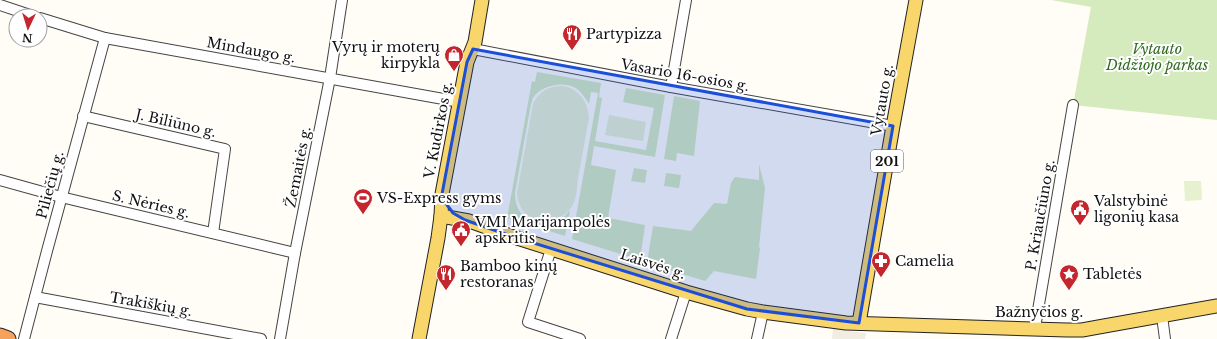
<svg xmlns="http://www.w3.org/2000/svg" width="1217" height="339" font-family="'Libre Baskerville',serif">
<rect width="100%" height="100%" fill="#fffdf5"/>
<g fill="#d5ebbd">
<polygon points="1051,0 1217,0 1217,120 1073,105 1091,7"/>
<path d="M 537,72 L 601,83 L 599,97 L 602,98 L 595,141 L 646,150 L 654,108 L 623,102 L 626,88 L 665,95 L 655,157 L 594,146 L 591,165 L 616,170 L 608,218 L 645,225 L 640,260 L 572,239 L 598,93 L 591,92 L 589,104 C 586,99 582,93 577,89 C 565,80 541,85 533,98 C 532,100 532,102 531,104 L 515,193 C 515,201 517,209 522,214 C 532,223 547,226 558,221 C 563,218 567,214 570,210 L 565,236 L 507,218 L 532,81 L 535,82 Z"/>
<polygon points="674,96 700,101 694,156 677,153 676,161 664,159"/>
<polygon points="759,164 765,188 759,247 760,248 756,279 714,271 705,281 647,263 653,226 691,231 714,203 727,204 731,183 735,177 759,180"/>
<polygon points="634,168 647,170 645,183 631,181"/>
<polygon points="666,173 681,175 679,188 664,186"/>
</g>
<g fill="#e6f2cf">
<path d="M 564,86 C 580,90 588,102 589,118 C 585,138 582,158 578,178 C 577,186 577,195 574,202 C 568,217 550,224 535,219 C 523,215 518,205 517,193 L 533,104 C 539,91 550,85 564,86 Z"/>
<polygon points="609,115 646,122 643,141 605,135"/>
<polygon points="1184,181 1201,181 1202,200 1185,201"/>
</g>
<polygon fill="#f1ede2" points="833,329 866,333 865,339 832,339"/>
<g fill="none" stroke-linecap="round" stroke-linejoin="round">
<g stroke="#444" stroke-width="12">
<g id="minor">
<polyline points="0,5 33,16"/>
<polyline points="40,18 105,38 460,102"/>
<polyline points="473,49 671,87 893,126"/>
<polyline points="671,87 686,0"/>
<polyline points="83,116 225,149 213,233"/>
<polyline points="0,180 61,197 295,253"/>
<polyline points="551,249 528,322 580,339"/>
<polyline points="35,297 261,339"/>
<polyline points="1162,316 1165,339"/>
<polyline points="1033,329 1036,322 1073,105"/>
<polyline points="24,339 47,251 105,38"/>
<polyline points="280,339 295,253 330,78 342,0"/>
<polyline points="671,339 686,292"/>
<polyline points="757,339 763,312"/>
</g>
</g>
<g stroke="#222" stroke-width="15">
<g id="major">
<polyline points="441,216 469,221 511,236 686,292 747,309 763,312 846,323 1067,330 1082,330 1104,326 1217,306"/>
<polyline points="859,323 893,126 916,0"/>
<polyline points="419,339 438,238 441,216 442,194 467,62 475,42 482,0"/>
</g>
</g>
<g stroke="#222" stroke-width="17">
<polyline id="highway" points="0,336 8,339"/>
</g>
<use href="#minor" stroke="#fff" stroke-width="10"/>
<use href="#major" stroke="#f9d66b" stroke-width="13"/>
<use href="#highway" stroke="#f5a25d" stroke-width="15"/>
</g>
<path fill="#1d4ed8" fill-opacity="0.2" stroke="#1d4ed8" stroke-width="3" stroke-linejoin="round" d="M 473,49 L 893,126 L 859,323 L 747,309 L 511,236 L 465,220 L 453,213 L 442,198 L 442,194 L 467,62 Z"/>
<defs>
<g id="restaurant-pin" transform="scale(1)"><path d="M0 17L-7.5 6A9.5 9.5 0 1 1 7.5 6Z" fill="#c4262e" stroke="#fff"/><path d="M-5-6h1v4h1v-4h1v4h1v-4h1v5L-1.5 .5V6h-2V.5L-5-1ZM5-6V6H3V1.5H1.5Q1.5-4 5-6Z" fill="#fff"/></g>
<g id="shop-pin" transform="scale(1)"><path d="M0 17L-7.5 6A9.5 9.5 0 1 1 7.5 6Z" fill="#c4262e" stroke="#fff"/><path d="M-5-2.5h2.3a2.7 3.5 0 0 1 5.4 0H5L5.5 6h-11ZM-1.5-2.5h3a1.5 2.3 0 0 0-3 0Z" fill="#fff"/></g>
<g id="stadium-pin" transform="scale(1)"><path d="M0 17L-7.5 6A9.5 9.5 0 1 1 7.5 6Z" fill="#c4262e" stroke="#fff"/><path d="M0-5a6.5 5 0 1 0 0 10a6.5 5 0 1 0 0-10ZM-3.5-1.8h7v3.6h-7Z" fill="#fff"/></g>
<g id="civic-pin" transform="scale(1)"><path d="M0 17L-7.5 6A9.5 9.5 0 1 1 7.5 6Z" fill="#c4262e" stroke="#fff"/><path d="M-.6-6.5H3V-4.5H.6V-3L4-1V1h2V6H-6V1h2V-1L-.6-3ZM-1.2 2.5V6h2.4V2.5Z" fill="#fff"/></g>
<g id="pharmacy-pin" transform="scale(1)"><path d="M0 17L-7.5 6A9.5 9.5 0 1 1 7.5 6Z" fill="#c4262e" stroke="#fff"/><path d="M-2-6h4v4h4v4h-4v4h-4v-4h-4v-4h4Z" fill="#fff"/></g>
<g id="sight-pin" transform="scale(1)"><path d="M0 17L-7.5 6A9.5 9.5 0 1 1 7.5 6Z" fill="#c4262e" stroke="#fff"/><path d="M0-6L1.8-2.2L6-1.7L2.9 1.2L3.7 5.4L0 3.3L-3.7 5.4L-2.9 1.2L-6-1.7L-1.8-2.2Z" fill="#fff"/></g>
</defs>
<g fill-rule="evenodd">
<use href="#restaurant-pin" x="572" y="34"/>
<use href="#shop-pin" x="454" y="55"/>
<use href="#stadium-pin" x="363" y="198"/>
<use href="#civic-pin" x="1080" y="209"/>
<use href="#civic-pin" x="461" y="230"/>
<use href="#pharmacy-pin" x="881" y="261"/>
<use href="#restaurant-pin" x="446" y="274"/>
<use href="#sight-pin" x="1069" y="274"/>
</g>
<g text-anchor="middle" stroke-width="4" stroke-linejoin="round" paint-order="stroke">
<rect fill="#fff" stroke="#585858" stroke-width="1" x="871" y="150" width="32" height="22" rx="3"/>
<g font-size="13" font-weight="bold" fill="#111">
<text x="887" y="166">201</text>
</g>
<g font-size="14" fill="#111" stroke="#fff" text-anchor="start">
<text x="586" y="39">Partypizza</text>
<text x="440" y="52" text-anchor="end">Vyrų ir moterų<tspan x="440" dy="16">kirpykla</tspan></text>
<text x="377" y="203">VS-Express gyms</text>
<text x="1094" y="206">Valstybinė<tspan x="1094" dy="16">ligonių kasa</tspan></text>
<text x="475" y="227">VMI Marijampolės<tspan x="475" dy="16">apskritis</tspan></text>
<text x="895" y="266">Camelia</text>
<text x="460" y="271">Bamboo kinų<tspan x="460" dy="16">restoranas</tspan></text>
<text x="1083" y="279">Tabletės</text>
</g>
<g font-size="14" font-style="italic" fill="#2f6b1f" stroke="#fff">
<text x="1157" y="54">Vytauto<tspan x="1157" dy="16">Didžiojo parkas</tspan></text>
</g>
<g font-size="14" fill="#111" stroke="#fff">
<text transform="translate(251 50) rotate(10)" y="5">Mindaugo g.</text>
<text transform="translate(685 75) rotate(10)" y="5">Vasario 16-osios g.</text>
<text transform="translate(882 100) rotate(-80)" y="5">Vytauto g.</text>
<text transform="translate(176 123) rotate(13)" y="5">J. Biliūno g.</text>
<text transform="translate(438 130) rotate(-79)" y="5">V. Kudirkos g.</text>
<text transform="translate(298 167) rotate(-79)" y="5">Žemaitės g.</text>
<text transform="translate(50 185) rotate(-75)" y="5">Piliečių g.</text>
<text transform="translate(151 204) rotate(13)" y="5">S. Nėries g.</text>
<text transform="translate(1040 215) rotate(-80)" y="5">P. Kriaučiūno g.</text>
<text transform="translate(653 264) rotate(18)" y="5">Laisvės g.</text>
<text transform="translate(151 304) rotate(10)" y="5">Trakiškių g.</text>
<text x="1039" y="317">Bažnyčios g.</text>
</g>
</g>
<g transform="translate(28 28) rotate(184)"><circle r="19" fill="#ffffff" stroke="#a0a0a0"/>
<path d="M0-3L7 15L0 10L-7 15Z" fill="#c4262e"/>
<text y="-6" font-size="11" font-weight="bold" text-anchor="middle" fill="#111111">N</text>
</g>
</svg>
